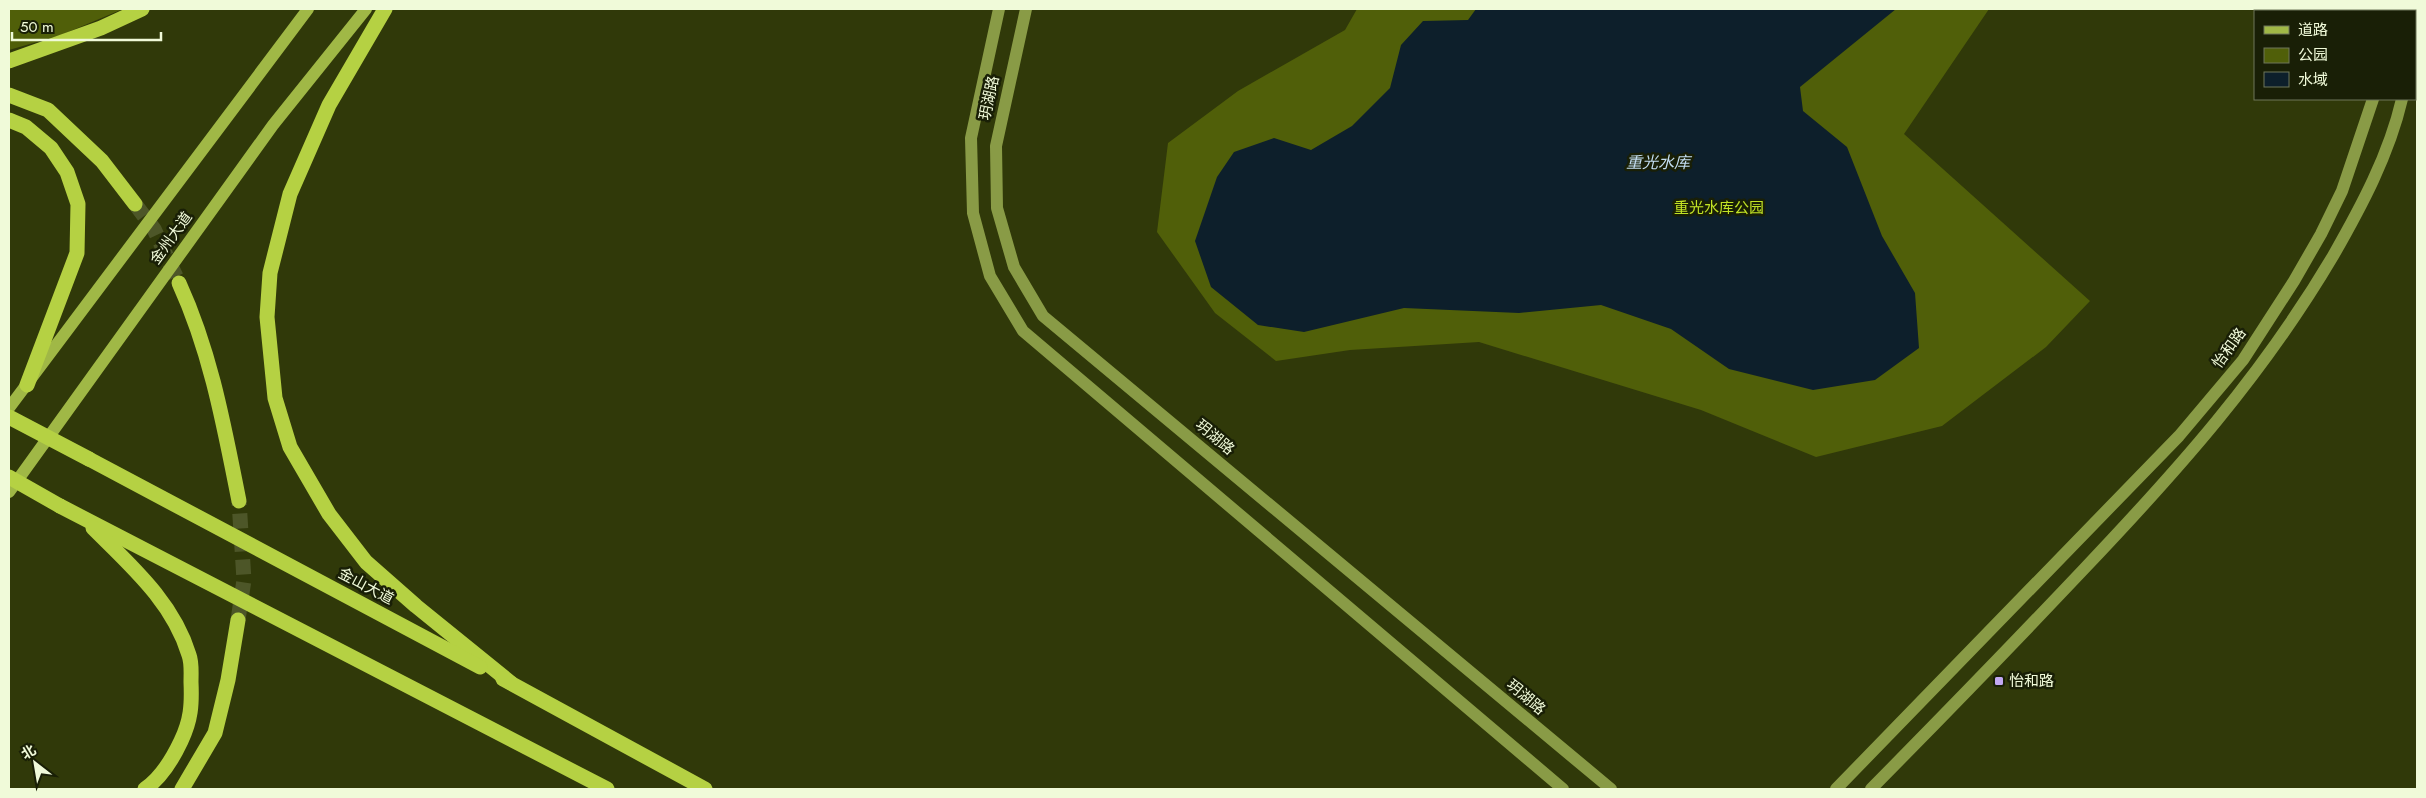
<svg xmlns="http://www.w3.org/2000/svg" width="2426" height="798" font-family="Jost,'Noto Sans SC',sans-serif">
<rect width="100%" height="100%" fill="#303909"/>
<g fill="#505f09">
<polygon points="9,9 123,9 61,35 9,50"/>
<polygon points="1357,9 1989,9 1904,134 2090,301 2046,347 1942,426 1816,457 1701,410 1479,342 1350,350 1276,361 1215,313 1157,232 1168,143 1238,91 1345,30"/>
</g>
<polygon fill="#0d1f2b" points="1476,9 1896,9 1800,87 1803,111 1847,147 1882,236 1915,293 1919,348 1875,380 1813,390 1729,369 1671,329 1601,305 1519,313 1404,308 1304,332 1258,325 1211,287 1195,241 1217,177 1234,152 1274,138 1311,150 1352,126 1390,88 1401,45 1423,21 1468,20"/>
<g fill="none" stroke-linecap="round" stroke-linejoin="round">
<g stroke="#4d5628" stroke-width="15" stroke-dasharray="15 8" stroke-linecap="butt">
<polyline points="135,204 154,229 179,283"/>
<polyline points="238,620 244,580 239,501"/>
</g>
<g stroke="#899b46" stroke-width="12">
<polyline points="999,9 971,138 973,213 990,276 1023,331 1563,789"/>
<polyline points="1026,9 996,146 997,208 1014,267 1043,316 1611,789"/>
<polyline points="2395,11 2395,9"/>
<polyline points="2415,42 2417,31"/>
<polyline points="1836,789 2179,436 2243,360 2294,281 2321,234 2342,191 2373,99"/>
<path d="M 1871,789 C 1942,717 2013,644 2083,570 C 2178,470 2262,376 2333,256 C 2361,207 2389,155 2402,99"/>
</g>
<g stroke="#a0b846" stroke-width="12">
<polyline points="9,408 308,9"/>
<polyline points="9,492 273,125 366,9"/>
</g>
<g stroke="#b5d143" stroke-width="15">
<polyline points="385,9 329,105 290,194 270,273 267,317 275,398 290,447 329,514 366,562 416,606 511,683"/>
<polyline points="9,61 101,28 142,9"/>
<polyline points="9,95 48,110 102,161 135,204"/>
<polyline points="9,120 26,127 51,148 67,172 78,204 77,253 27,385"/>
<path d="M 179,283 C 211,353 224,426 239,501"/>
<polyline points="89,459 480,667"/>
<polyline points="60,506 607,789"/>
<path d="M 93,528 C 131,566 173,602 189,655 C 192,663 191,673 191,682 C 192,705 191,720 181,741 C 173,758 161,778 145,789"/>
<polyline points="503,679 705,789"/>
<polyline points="182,789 215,733 228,680 238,620"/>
</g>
<g stroke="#b5d143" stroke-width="15">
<polyline points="9,417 89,459"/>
<polyline points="9,477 60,506"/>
</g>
</g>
<rect fill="#c2a8f2" stroke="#191f06" stroke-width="2" x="1994" y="676" width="10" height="10" rx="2.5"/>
<g text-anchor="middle" stroke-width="5" stroke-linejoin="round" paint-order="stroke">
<g font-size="15" fill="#f0fad9" stroke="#191f06">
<text transform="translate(989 98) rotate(-78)" y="5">玥湖路</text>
<text transform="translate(171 238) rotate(-54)" y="5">金州大道</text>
<text transform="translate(2229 348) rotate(-54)" y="5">怡和路</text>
<text transform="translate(1215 437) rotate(40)" y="5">玥湖路</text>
<text transform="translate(366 586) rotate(28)" y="5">金山大道</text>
<text transform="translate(1526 697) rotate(40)" y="5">玥湖路</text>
</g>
<g font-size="15" fill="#c2e325" stroke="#191f06">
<text x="1719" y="213">重光水库公园</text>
</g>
<g font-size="15" fill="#f0fad9" stroke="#191f06" text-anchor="start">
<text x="2009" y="686">怡和路</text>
</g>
<g font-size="16" font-style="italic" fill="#c4dff3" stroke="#191f06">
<text x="1658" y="168">重光水库</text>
</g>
</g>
<rect width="2426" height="798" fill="none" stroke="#f0fad9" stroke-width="20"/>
<rect x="2254" y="10" width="162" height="90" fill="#191f06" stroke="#6f775a"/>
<rect x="2264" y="26" width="25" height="8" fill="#a0b846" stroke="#6f775a"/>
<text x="2298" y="35" font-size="15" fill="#f0fad9">道路</text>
<rect x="2264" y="48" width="25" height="15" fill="#505f09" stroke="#6f775a"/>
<text x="2298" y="60" font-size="15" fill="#f0fad9">公园</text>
<rect x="2264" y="72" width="25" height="15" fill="#0d1f2b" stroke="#6f775a"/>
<text x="2298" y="85" font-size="15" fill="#f0fad9">水域</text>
<g transform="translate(35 763) rotate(329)" stroke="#191f06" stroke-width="4" paint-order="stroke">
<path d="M0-4L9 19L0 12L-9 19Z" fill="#f0fad9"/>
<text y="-8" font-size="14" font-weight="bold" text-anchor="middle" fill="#f0fad9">北</text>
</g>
<path d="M12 32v8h149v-8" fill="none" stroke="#f0fad9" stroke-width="2.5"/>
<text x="20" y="32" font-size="15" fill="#f0fad9" stroke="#191f06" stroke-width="4" paint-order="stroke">50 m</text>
</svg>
